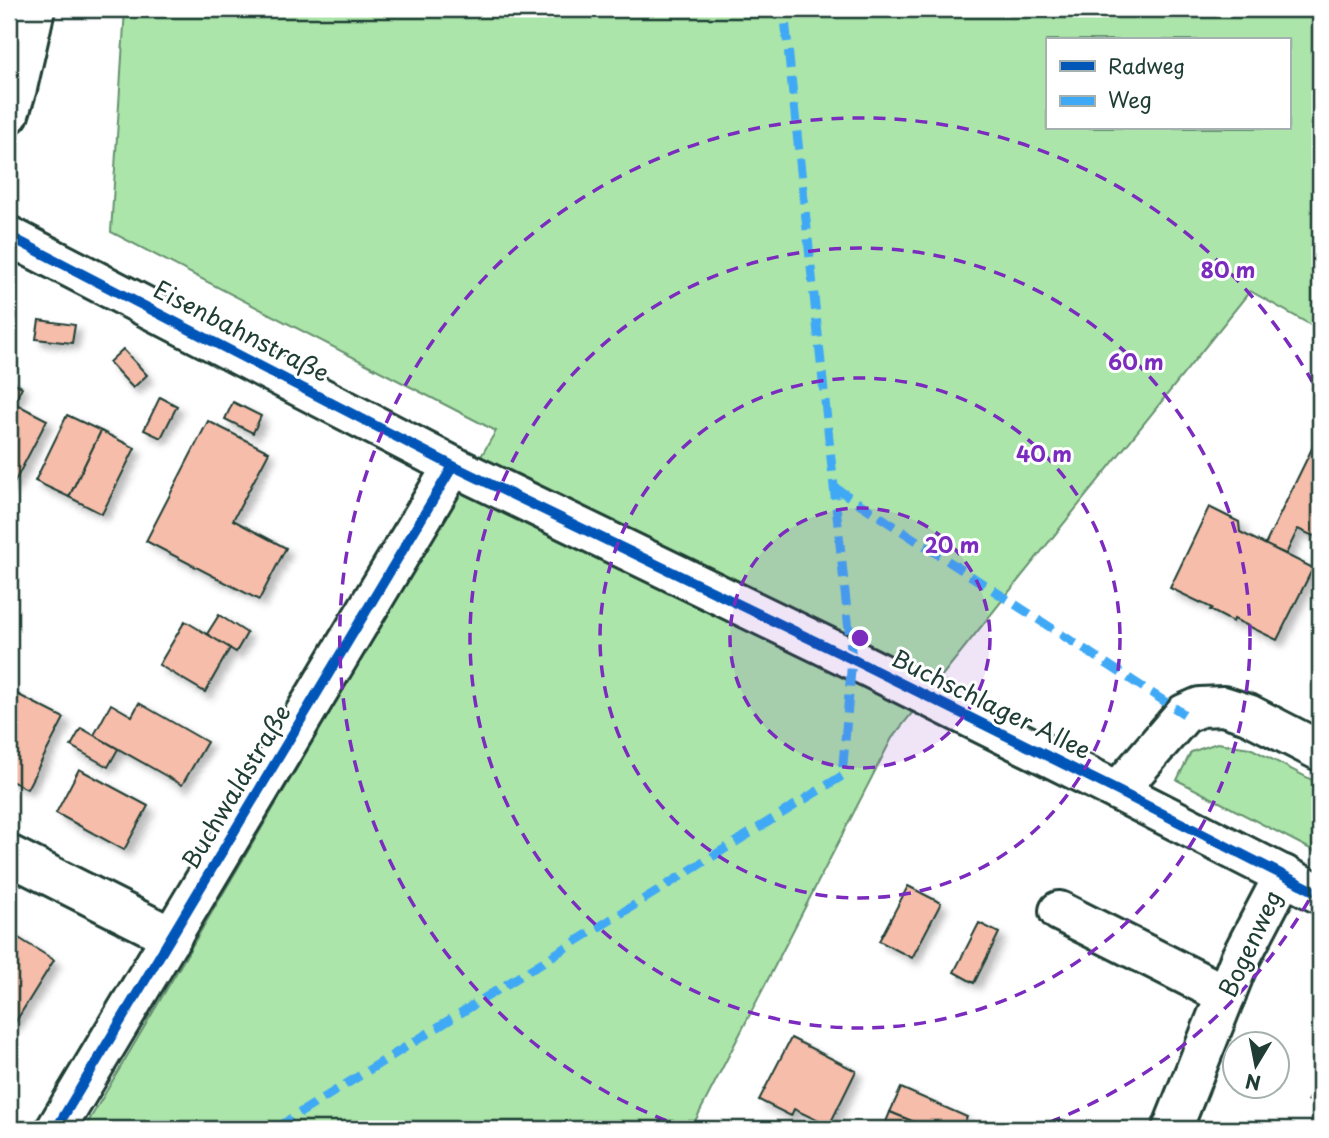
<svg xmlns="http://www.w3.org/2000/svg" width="1329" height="1138" font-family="'Playpen Sans',sans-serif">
<defs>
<filter id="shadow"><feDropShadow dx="6" dy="6" stdDeviation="3.5" flood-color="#0004"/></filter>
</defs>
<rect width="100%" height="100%" fill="#fff"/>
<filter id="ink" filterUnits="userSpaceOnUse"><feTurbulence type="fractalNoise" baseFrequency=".0143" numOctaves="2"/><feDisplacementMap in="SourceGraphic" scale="14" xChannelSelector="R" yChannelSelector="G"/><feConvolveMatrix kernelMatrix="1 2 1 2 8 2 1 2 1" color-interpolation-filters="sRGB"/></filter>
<g filter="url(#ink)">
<g fill="#ace5aa" stroke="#66916f" stroke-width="2" fill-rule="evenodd">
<path d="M 125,9 L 1320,9 L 1320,330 L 1250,291 L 892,738 L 691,1129 L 84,1129 L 496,431 L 111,232 ZM 1047,40 L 1289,40 L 1289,128 L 1047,128 Z"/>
<polygon points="1217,743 1250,748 1320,784 1320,854 1177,780 1191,752"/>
</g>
<g fill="#f5bdaa" stroke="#1f3d34" stroke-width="2" filter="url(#shadow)">
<polygon points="39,320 75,325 72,343 36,339"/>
<polygon points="123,349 147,375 133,388 109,362"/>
<polygon points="9,380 22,387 14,403 47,420 12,487 9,485"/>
<polygon points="160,397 177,406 161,438 144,430"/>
<polygon points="233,402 261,416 253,433 225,419"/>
<polygon points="67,415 101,431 69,497 35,481"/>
<polygon points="208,421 269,452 233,520 286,548 259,600 146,541"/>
<polygon points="101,431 135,448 102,514 69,497"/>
<polygon points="1320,432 1320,539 1298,529 1286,554 1265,545"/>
<polygon points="1209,507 1239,522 1240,532 1313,568 1277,640 1234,619 1233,622 1210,610 1212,608 1170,588"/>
<polygon points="219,615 247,633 236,652 207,634"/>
<polygon points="185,621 230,648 205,692 159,665"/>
<polygon points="9,690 64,718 27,789 9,780"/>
<polygon points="139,703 207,742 182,785 94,735 111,704 132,716"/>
<polygon points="81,728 118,749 108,767 71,746"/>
<polygon points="79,769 148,806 124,850 56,813"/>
<polygon points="908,886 941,903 912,958 879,941"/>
<polygon points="979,923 999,933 974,983 954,972"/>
<polygon points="9,932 54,960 13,1026 9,1024"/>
<polygon points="791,1038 856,1071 829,1126 794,1109 791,1116 759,1100"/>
<polygon points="1320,1076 1320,1107 1308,1100"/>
<polygon points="901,1088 967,1117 961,1129 931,1129 890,1112"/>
<polygon points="890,1112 931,1129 883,1129"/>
</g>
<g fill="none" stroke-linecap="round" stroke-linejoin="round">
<g stroke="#1f3d34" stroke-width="44">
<g id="minor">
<polyline points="9,114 17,88 35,9"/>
<polyline points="1118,791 1184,714 1200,707 1223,706 1248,714 1320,751"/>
<polyline points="9,855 172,937"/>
<polyline points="1059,911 1226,995"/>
<polyline points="56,1129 453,466"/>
<polyline points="1172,1129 1240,959 1284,875"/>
</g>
</g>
<g stroke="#1f3d34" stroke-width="44">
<polyline id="major" points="9,236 453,466 852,659 1118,791 1320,894"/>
</g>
<use href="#minor" stroke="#fff" stroke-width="38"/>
<use href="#major" stroke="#fff" stroke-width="38"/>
<g stroke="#3fa9f5" stroke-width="9" stroke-dasharray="18 9" stroke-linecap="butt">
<polyline points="834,487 1184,714"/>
<polyline points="277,1129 290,1119 842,776 852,659 784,9"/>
</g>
<g stroke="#fff" stroke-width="15">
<g id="cycleway">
<polyline points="9,236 453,466 852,659 1118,791 1320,894"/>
<polyline points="56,1129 453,466"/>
</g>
</g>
<use href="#cycleway" stroke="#0057b8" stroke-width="10"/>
</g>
</g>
<circle cx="860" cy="638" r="130" fill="#7b2cbf" fill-opacity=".12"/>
<g fill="none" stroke="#7b2cbf" stroke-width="3.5" stroke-dasharray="12 9">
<circle cx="860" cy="638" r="130"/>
<circle cx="860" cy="638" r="260"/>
<circle cx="860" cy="638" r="390"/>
<path d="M1319 882A520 520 0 0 1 1034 1128M686 1128A520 520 0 1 1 1319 394"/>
</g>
<g text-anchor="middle" stroke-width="6" stroke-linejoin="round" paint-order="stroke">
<g font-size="24" fill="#1f3d34" stroke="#fff">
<text transform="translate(241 332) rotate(27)" y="8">Eisenbahnstraße</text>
<text transform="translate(991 705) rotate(26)" y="8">Buchschlager Allee</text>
<text transform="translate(237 787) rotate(-59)" y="8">Buchwaldstraße</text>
<text transform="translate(1251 944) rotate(-65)" y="8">Bogenweg</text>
</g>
</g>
<circle cx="860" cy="638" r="10" fill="#7b2cbf" stroke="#fff" stroke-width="3.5"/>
<g font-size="21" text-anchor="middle" font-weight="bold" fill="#7b2cbf" stroke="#fff" stroke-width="6" stroke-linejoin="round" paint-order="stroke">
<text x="1228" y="278">80 m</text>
<text x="1136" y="370">60 m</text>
<text x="1044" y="462">40 m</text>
<text x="952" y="553">20 m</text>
</g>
<rect width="1329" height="1138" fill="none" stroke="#fff" stroke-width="35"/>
<rect x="18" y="18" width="1294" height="1103" fill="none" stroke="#1f3d34" stroke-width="2.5" filter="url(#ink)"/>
<rect x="1046" y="38" width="245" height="91" fill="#ffffff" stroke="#a5b1ae" stroke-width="2"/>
<rect x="1060" y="61" width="35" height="10" fill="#0057b8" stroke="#a5b1ae" stroke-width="2"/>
<text x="1108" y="74" font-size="21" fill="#1f3d34">Radweg</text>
<rect x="1060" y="96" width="35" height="10" fill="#3fa9f5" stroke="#a5b1ae" stroke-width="2"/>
<text x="1108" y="108" font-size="21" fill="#1f3d34">Weg</text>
<g transform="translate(1256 1065) rotate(190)"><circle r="33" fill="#ffffff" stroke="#a5b1ae" stroke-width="2"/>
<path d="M0-5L12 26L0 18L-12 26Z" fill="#1f3d34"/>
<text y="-10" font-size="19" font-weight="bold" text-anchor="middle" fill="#1f3d34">N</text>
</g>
</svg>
